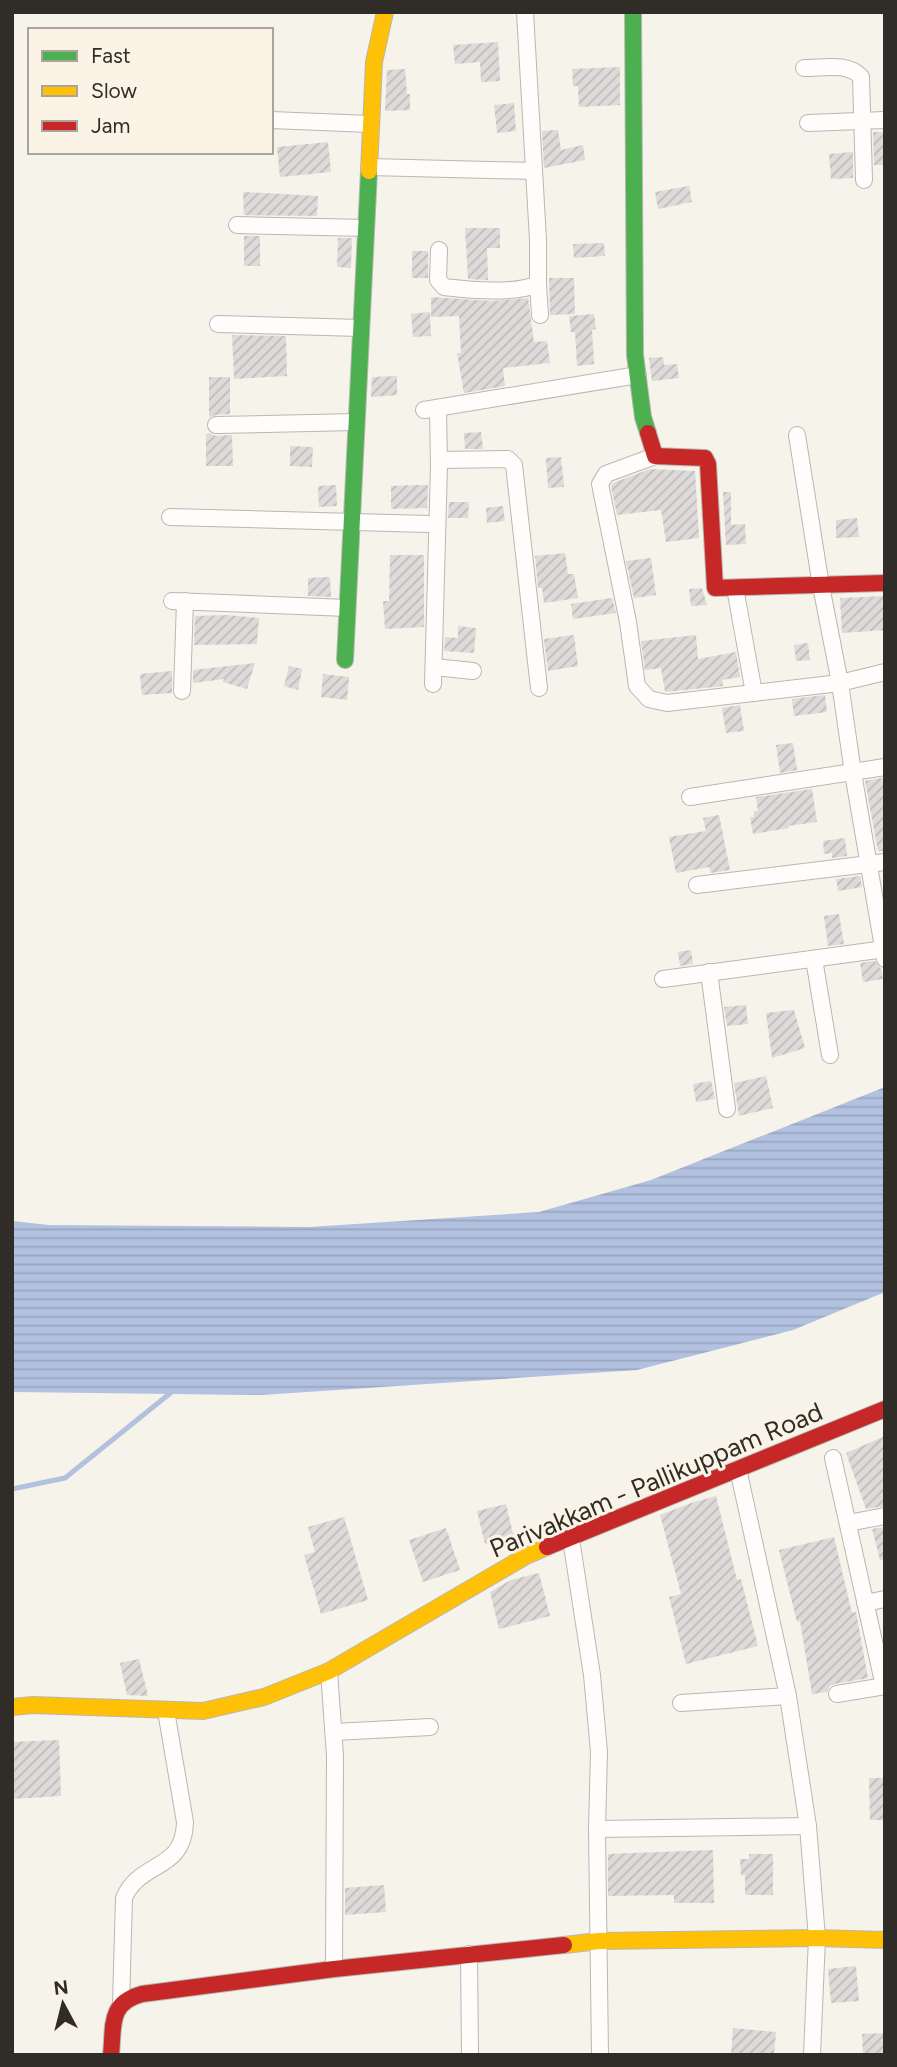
<svg xmlns="http://www.w3.org/2000/svg" width="897" height="2067" font-family="Figtree,sans-serif">
<defs>
<pattern id="water-rules" width="6" height="5" patternUnits="userSpaceOnUse" patternTransform="scale(1.75)"><rect width="6" height="5" fill="#b2c1df"/><path d="M0 2.5h6" fill="none" stroke="#99a6bf"/></pattern>
<pattern id="building-hatch" width="6" height="6" patternUnits="userSpaceOnUse" patternTransform="scale(1.75)"><rect width="6" height="6" fill="#dddad9"/><path d="M-1 1l2-2M0 6l6-6M5 7l2-2" fill="none" stroke="#bebbba"/></pattern>
</defs>
<rect width="100%" height="100%" fill="#f6f3eb"/>
<polygon fill="url(#water-rules)" points="885,1087 885,1292 793,1330 637,1370 262,1395 12,1392 12,1221 49,1225 309,1227 539,1212 651,1180"/>
<g fill="none" stroke-linecap="round" stroke-linejoin="round">
<polyline stroke="#b2c1df" stroke-width="5" points="12,1489 65,1478 173,1391"/>
</g>
<g fill="url(#building-hatch)">
<polygon points="498,42 500,81 481,82 480,62 455,64 453,45"/>
<polygon points="620,67 620,105 579,107 578,86 573,86 572,69"/>
<polygon points="405,69 407,94 410,94 410,110 385,111 387,70"/>
<polygon points="514,103 516,131 497,133 494,105"/>
<polygon points="558,130 561,150 583,145 585,160 544,168 542,131"/>
<polygon points="873,132 885,132 885,165 874,165"/>
<polygon points="328,142 331,172 280,177 277,147"/>
<polygon points="853,152 853,178 831,179 829,154"/>
<polygon points="689,186 692,202 658,209 655,192"/>
<polygon points="243,192 318,196 317,216 244,215"/>
<polygon points="465,228 500,228 500,248 487,248 488,280 468,279"/>
<rect x="244" y="236" width="16" height="30"/>
<polygon points="338,238 352,238 351,268 337,267"/>
<polygon points="604,243 605,256 574,258 573,244"/>
<rect x="412" y="251" width="16" height="27"/>
<polygon points="549,278 574,278 575,314 550,315"/>
<polygon points="431,297 492,301 528,298 534,342 547,341 550,363 503,368 505,386 464,393 457,353 461,353 459,316 431,317"/>
<polygon points="430,312 431,336 413,337 411,314"/>
<polygon points="594,314 596,329 592,330 594,364 577,366 575,332 571,332 569,316"/>
<polygon points="232,335 286,336 287,376 234,379"/>
<polygon points="663,357 664,365 677,364 679,378 652,381 649,358"/>
<polygon points="397,376 397,395 371,397 372,377"/>
<polygon points="209,377 230,377 230,414 216,415 209,417"/>
<polygon points="481,432 483,449 465,449 464,433"/>
<polygon points="209,433 216,436 232,435 233,466 206,466 206,435"/>
<polygon points="290,446 313,447 312,467 290,466"/>
<polygon points="561,457 564,487 548,488 546,458"/>
<polygon points="650,469 695,471 699,538 666,542 661,510 617,515 611,486 613,483"/>
<polygon points="336,485 337,506 319,507 318,486"/>
<polygon points="414,485 428,485 427,508 391,509 391,486"/>
<polygon points="723,492 731,492 731,525 745,524 746,544 726,545"/>
<polygon points="449,502 469,502 468,518 448,518"/>
<polygon points="503,506 505,521 487,523 486,508"/>
<polygon points="857,518 859,537 836,538 836,520"/>
<polygon points="565,553 568,574 574,574 578,598 544,603 542,588 538,588 535,556"/>
<polygon points="390,555 424,555 424,627 385,629 383,601 389,601"/>
<polygon points="651,558 656,595 634,598 626,561"/>
<polygon points="330,577 331,597 308,596 308,578"/>
<polygon points="702,588 707,605 691,606 689,589"/>
<polygon points="885,596 885,630 842,633 840,598"/>
<polygon points="612,598 616,613 573,619 571,604"/>
<polygon points="227,615 259,618 257,644 194,645 195,616"/>
<polygon points="458,626 476,628 474,653 444,651 445,637 458,638"/>
<polygon points="574,635 578,666 548,671 544,639"/>
<polygon points="696,635 698,659 736,652 740,677 722,680 723,686 665,692 661,668 645,670 641,641"/>
<polygon points="808,643 810,660 796,661 794,645"/>
<polygon points="255,663 247,689 223,682 224,679 193,683 193,670"/>
<polygon points="289,666 302,669 298,690 284,686"/>
<polygon points="172,671 172,693 142,695 140,674"/>
<polygon points="323,674 349,677 347,700 321,697"/>
<polygon points="825,695 827,712 794,716 792,699"/>
<polygon points="740,705 744,731 726,733 722,708"/>
<polygon points="793,743 797,770 780,773 776,745"/>
<polygon points="882,778 885,795 885,851 878,851 865,781"/>
<polygon points="812,789 817,822 788,826 789,828 753,834 750,817 754,817 754,811 758,811 756,797"/>
<polygon points="719,815 730,870 711,873 709,867 676,873 669,837 706,831 703,818"/>
<polygon points="845,838 847,856 832,858 832,853 824,854 823,841"/>
<polygon points="860,876 862,887 838,891 836,879"/>
<polygon points="839,914 844,944 828,946 824,916"/>
<polygon points="691,950 693,964 680,966 678,952"/>
<polygon points="875,961 881,969 883,979 863,982 860,963"/>
<polygon points="746,1005 748,1024 727,1026 724,1007"/>
<polygon points="794,1010 805,1048 772,1058 766,1013"/>
<polygon points="766,1076 773,1108 739,1116 734,1083"/>
<polygon points="711,1081 715,1099 696,1102 693,1084"/>
<polygon points="885,1436 885,1506 866,1509 846,1453"/>
<polygon points="716,1496 737,1580 741,1579 758,1646 686,1664 669,1597 681,1594 660,1515 691,1503"/>
<polygon points="506,1504 514,1538 485,1544 477,1511"/>
<polygon points="344,1517 368,1600 321,1614 304,1555 315,1552 308,1527"/>
<polygon points="885,1527 885,1559 880,1560 872,1529"/>
<polygon points="446,1528 460,1570 423,1582 409,1540"/>
<polygon points="834,1537 852,1613 856,1612 868,1678 835,1684 830,1686 827,1692 812,1694 800,1621 797,1622 779,1550"/>
<polygon points="539,1573 550,1616 499,1629 490,1592 511,1580"/>
<polygon points="139,1659 148,1696 127,1695 120,1663"/>
<polygon points="59,1740 61,1796 12,1799 12,1742"/>
<polygon points="869,1778 885,1778 885,1820 870,1820"/>
<polygon points="713,1850 714,1903 674,1903 674,1895 608,1896 608,1854"/>
<polygon points="749,1854 773,1854 773,1895 745,1895 745,1875 741,1875 740,1859 749,1859"/>
<polygon points="384,1885 386,1912 345,1915 345,1888"/>
<polygon points="856,1966 859,2001 831,2003 828,1969"/>
<polygon points="733,2028 776,2032 774,2055 731,2055"/>
<polygon points="885,2033 885,2055 863,2055 862,2034"/>
</g>
<g fill="none" stroke-linecap="round" stroke-linejoin="round">
<g stroke="#bab7b1" stroke-width="18">
<g id="street">
<path d="M 804,68 C 823,68 848,62 861,77 L 864,180"/>
<polyline points="271,120 370,124"/>
<polyline points="808,123 885,120"/>
<polyline points="369,167 534,171"/>
<polyline points="237,225 366,228"/>
<path d="M 439,250 L 438,280 L 444,287 C 469,290 516,294 538,284 L 538,240 L 525,12"/>
<polyline points="538,284 540,315"/>
<polyline points="218,324 360,328"/>
<polyline points="424,410 638,375"/>
<polyline points="216,425 356,422"/>
<polyline points="797,435 821,586 840,683 853,773 885,959"/>
<polyline points="655,456 606,474 600,484 628,622 637,686 649,699 667,703 840,683 885,672"/>
<polyline points="439,460 508,459 514,465 539,688"/>
<polyline points="170,517 428,524"/>
<polyline points="735,588 754,693"/>
<polyline points="172,601 347,608"/>
<polyline points="434,667 473,671"/>
<polyline points="433,684 439,466 438,408"/>
<polyline points="182,691 185,601"/>
<polyline points="690,797 885,767"/>
<polyline points="697,885 885,862"/>
<polyline points="814,959 830,1055"/>
<polyline points="709,972 727,1109"/>
<polyline points="663,979 885,949"/>
<polyline points="833,1458 884,1686"/>
<polyline points="738,1469 788,1696 808,1826 817,1938 812,2055"/>
<polyline points="848,1523 885,1516"/>
<polyline points="571,1539 592,1675 599,1752 597,1829 600,2055"/>
<polyline points="865,1603 885,1599"/>
<polyline points="329,1671 335,1756 334,1969"/>
<polyline points="837,1694 885,1686"/>
<polyline points="681,1703 788,1696"/>
<polyline points="334,1732 430,1727"/>
<polyline points="597,1829 808,1826"/>
<polyline points="469,1954 470,2055"/>
<path d="M 121,2004 L 124,1898 C 140,1860 184,1872 185,1822 L 166,1711"/>
</g>
</g>
<g stroke="#bab7b1" stroke-width="18">
<g id="fast">
<polyline points="633,12 635,355 643,417 648,433"/>
<polyline points="345,660 369,171"/>
</g>
</g>
<g stroke="#bab7b1" stroke-width="18">
<g id="slow">
<polyline points="369,171 374,62 385,12"/>
<polyline points="12,1707 33,1705 203,1711 264,1697 329,1671 526,1556 547,1547"/>
<polyline points="564,1945 599,1941 817,1938 885,1940"/>
</g>
</g>
<g stroke="#bab7b1" stroke-width="18">
<g id="jam">
<polyline points="648,433 655,456 705,458 708,464 715,588 885,583"/>
<polyline points="547,1547 885,1409"/>
<path d="M 111,2055 C 114,2026 108,2003 142,1994 L 334,1969 L 564,1945"/>
</g>
</g>
<use href="#street" stroke="#fefdfc" stroke-width="16"/>
<use href="#fast" stroke="#4caf50" stroke-width="16"/>
<use href="#slow" stroke="#ffc107" stroke-width="16"/>
<use href="#jam" stroke="#c62828" stroke-width="16"/>
</g>
<g text-anchor="middle" stroke-width="6" stroke-linejoin="round" paint-order="stroke">
<g font-size="26" fill="#302d28" stroke="#fbf4e6">
<text transform="translate(656 1480) rotate(-23)" y="9">Parivakkam - Pallikuppam Road</text>
</g>
</g>
<rect width="897" height="2067" fill="none" stroke="#302d28" stroke-width="28"/>
<rect x="28" y="28" width="245" height="126" fill="#fbf4e6" stroke="#aaa49a" stroke-width="2"/>
<rect x="42" y="51" width="35" height="10" fill="#4caf50" stroke="#aaa49a" stroke-width="2"/>
<text x="91" y="63" font-size="21" fill="#302d28">Fast</text>
<rect x="42" y="86" width="35" height="10" fill="#ffc107" stroke="#aaa49a" stroke-width="2"/>
<text x="91" y="98" font-size="21" fill="#302d28">Slow</text>
<rect x="42" y="121" width="35" height="10" fill="#c62828" stroke="#aaa49a" stroke-width="2"/>
<text x="91" y="133" font-size="21" fill="#302d28">Jam</text>
<g transform="translate(63 2004) rotate(353)" stroke="#fbf4e6" stroke-width="5" paint-order="stroke">
<path d="M0-5L12 26L0 18L-12 26Z" fill="#302d28"/>
<text y="-10" font-size="19" font-weight="bold" text-anchor="middle" fill="#302d28">N</text>
</g>
</svg>
